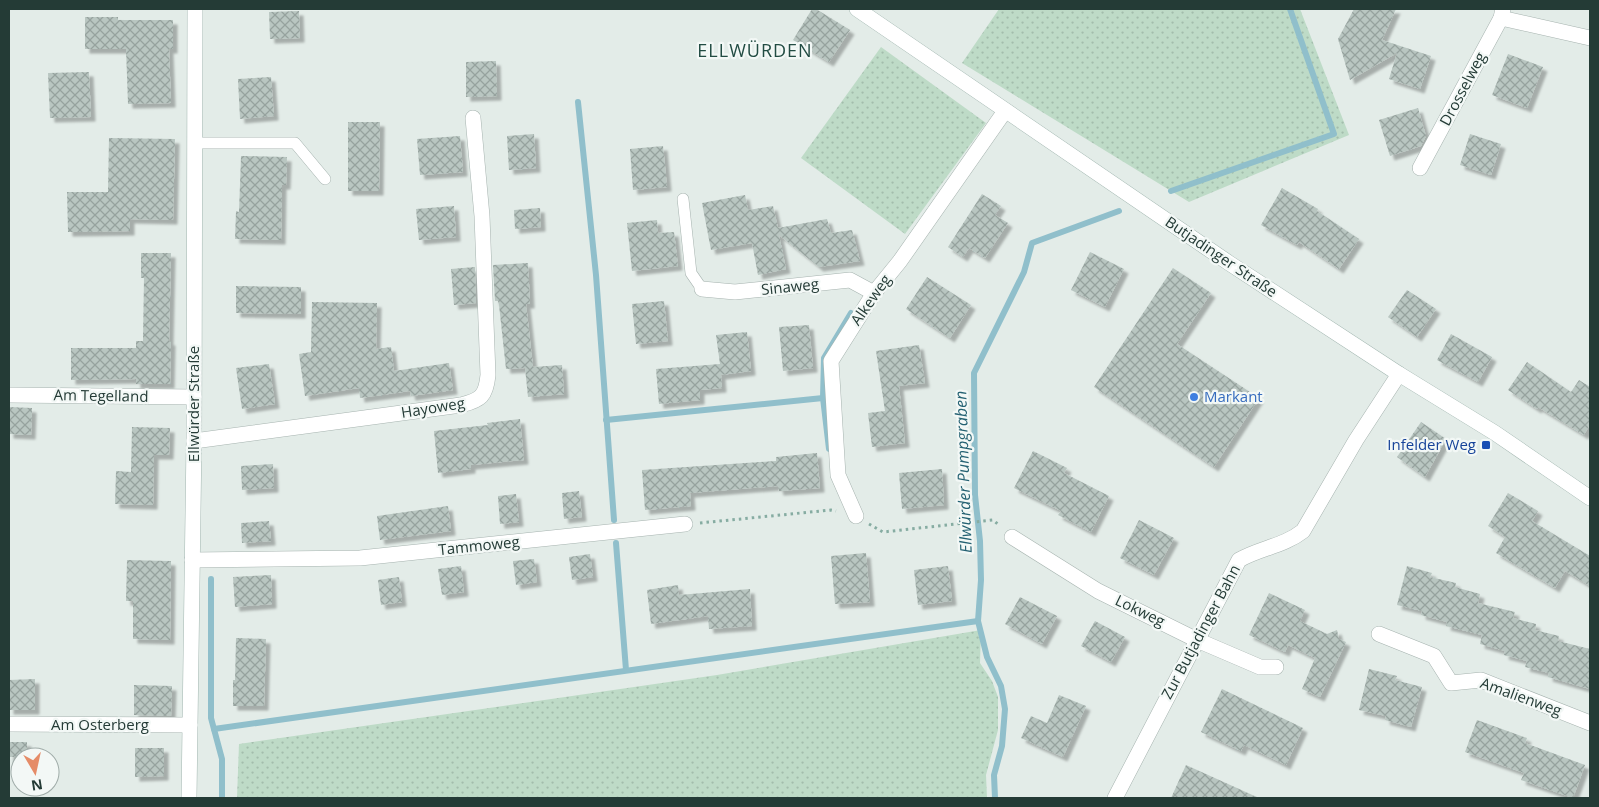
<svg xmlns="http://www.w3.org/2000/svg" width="1599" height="807" font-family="'Open Sans',sans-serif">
<defs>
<pattern id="grass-dots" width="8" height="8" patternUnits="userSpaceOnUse" patternTransform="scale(1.25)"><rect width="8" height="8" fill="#bedbc7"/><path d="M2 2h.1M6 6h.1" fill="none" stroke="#a3bdac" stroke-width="1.8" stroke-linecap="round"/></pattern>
<pattern id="building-cross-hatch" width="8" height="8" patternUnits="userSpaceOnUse" patternTransform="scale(1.25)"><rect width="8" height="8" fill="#b9c6c1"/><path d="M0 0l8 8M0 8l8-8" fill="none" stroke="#96a29e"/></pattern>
<filter id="shadow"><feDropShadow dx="4.5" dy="4.5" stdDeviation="1" flood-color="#0004"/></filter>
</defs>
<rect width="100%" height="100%" fill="#e3ece8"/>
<g fill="url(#grass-dots)">
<polygon points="999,9 1300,9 1349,135 1189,202 962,63"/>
<polygon points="881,47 986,123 905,234 801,158"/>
<polygon points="981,630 980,663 992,681 998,697 998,730 986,775 987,798 237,798 239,744 717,675"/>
</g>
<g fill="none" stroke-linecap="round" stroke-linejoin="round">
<g stroke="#90bfcb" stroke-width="6">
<polyline points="578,102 596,275 614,520"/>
<polyline points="1171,191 1334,134 1290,9"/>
<polyline points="606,420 823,398"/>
<polyline points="829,449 823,398 824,358 851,313"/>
<polyline points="616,543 626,670"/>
<polyline points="211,579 211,718 222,759 222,798"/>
<polyline points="214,729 978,621"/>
<polyline points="995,798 994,775 1002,746 1005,709 1001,686 987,657 978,621 981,580 980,541 975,495 974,373 1024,272 1032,243 1119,211"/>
</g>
</g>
<g fill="url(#building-cross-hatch)" filter="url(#shadow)">
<polygon points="812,9 816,9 850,30 829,62 793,40"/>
<polygon points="1354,9 1396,9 1382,40 1431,56 1420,89 1389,79 1397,53 1350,80 1338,39"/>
<polygon points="299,11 300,38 270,39 269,12"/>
<polygon points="85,17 118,17 118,20 173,20 173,49 169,49 171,103 128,104 126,49 85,49"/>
<polygon points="1508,54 1543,67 1527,108 1492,95"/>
<polygon points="496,61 497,96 466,97 466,62"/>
<polygon points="89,72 91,117 50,118 48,73"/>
<polygon points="271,77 274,116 240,119 238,79"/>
<polygon points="1418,108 1426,136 1421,146 1390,156 1379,120"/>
<polygon points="348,122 380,122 379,191 348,191"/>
<polygon points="534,134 536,168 509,170 507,136"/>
<polygon points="1470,134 1501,144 1491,175 1460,165"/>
<polygon points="460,136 463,172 420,175 417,139"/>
<polygon points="109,138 175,139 173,220 130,219 130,231 68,232 67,192 108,192"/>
<polygon points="663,146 667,187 633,190 630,149"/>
<polygon points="241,156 287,157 286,185 282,185 281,240 235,239 236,211 239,212"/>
<polygon points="1282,188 1318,209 1317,211 1359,239 1339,269 1299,242 1297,245 1261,225"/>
<polygon points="982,194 1001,206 995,215 1008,223 985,258 969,248 963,257 948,247"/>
<polygon points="745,195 748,210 773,206 778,228 827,219 831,233 852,230 860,261 819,267 779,235 786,269 758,275 752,243 711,250 702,203"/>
<polygon points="454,206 456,237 419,240 416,209"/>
<polygon points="540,208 541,227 515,229 514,210"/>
<polygon points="657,220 658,233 674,232 678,266 632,271 627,223"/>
<polygon points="1090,252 1124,269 1105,307 1071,290"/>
<polygon points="141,253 171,253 169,341 171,341 170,384 136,384 136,379 71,380 71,348 136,348 136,341 143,341 144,278 141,278"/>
<polygon points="528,263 530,304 526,304 533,367 562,365 564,394 528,397 525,368 506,369 499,305 498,301 495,301 493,265"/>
<polygon points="475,267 476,303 454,305 451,269"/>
<polygon points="1173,268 1211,293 1177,344 1259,398 1214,467 1094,387"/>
<polygon points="927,277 971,305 950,338 906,309"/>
<polygon points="236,286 301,287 301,314 236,313"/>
<polygon points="1407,290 1436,309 1417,337 1388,317"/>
<polygon points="664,301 668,341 636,344 632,304"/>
<polygon points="312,302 377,303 376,349 391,347 394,371 449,363 453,390 411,396 410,391 360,398 359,388 305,396 299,354 311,352"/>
<polygon points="809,325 813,368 783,371 779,327"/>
<polygon points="747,332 751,371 721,375 722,388 700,390 700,400 659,404 656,369 720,364 716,335"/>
<polygon points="1451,334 1492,357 1478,382 1437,360"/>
<polygon points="919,345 925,383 899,386 905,443 872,447 868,413 885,411 876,351"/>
<polygon points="1527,362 1571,392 1579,380 1590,387 1590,424 1584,435 1538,407 1537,409 1508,390"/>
<polygon points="269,364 275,404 242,409 236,368"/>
<polygon points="9,407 32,408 31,435 9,434"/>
<polygon points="520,419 524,460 471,465 471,469 438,473 434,431 488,425 487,423"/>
<polygon points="1421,422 1446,439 1425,477 1397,457"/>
<polygon points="132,427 170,428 169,455 154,455 153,505 115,504 116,471 131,472"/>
<polygon points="1033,451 1067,468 1064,473 1109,496 1091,532 1058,515 1061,511 1014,488"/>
<polygon points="817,453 820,488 779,491 778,486 690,493 691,506 645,510 642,470 776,461 776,457"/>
<polygon points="273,464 274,488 242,490 241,466"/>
<polygon points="942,469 944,505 902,509 899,473"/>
<polygon points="579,491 582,517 564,519 562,493"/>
<polygon points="1508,493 1538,511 1532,521 1590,556 1590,586 1565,571 1555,588 1496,553 1505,537 1488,526"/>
<polygon points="516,494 519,522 500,524 498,496"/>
<polygon points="448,506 451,531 380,540 377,516"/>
<polygon points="1139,520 1174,538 1154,575 1120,558"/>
<polygon points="269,521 271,541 242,543 241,523"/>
<polygon points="866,553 870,602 835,604 831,556"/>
<polygon points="590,554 593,577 572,580 569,557"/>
<polygon points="534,559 537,582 516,585 513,561"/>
<polygon points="127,560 171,561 170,640 133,639 133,601 126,601"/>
<polygon points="461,566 464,592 442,595 438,569"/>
<polygon points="948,566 952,601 918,605 914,570"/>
<polygon points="1407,566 1432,573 1430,577 1456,583 1455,587 1480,594 1478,603 1515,612 1513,618 1536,624 1535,630 1559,636 1558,641 1590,649 1590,689 1548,677 1549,673 1525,667 1527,661 1504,655 1505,651 1480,644 1482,635 1446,626 1447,622 1421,615 1422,611 1397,605"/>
<polygon points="271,575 272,604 235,607 233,577"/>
<polygon points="399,577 402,602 381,605 378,580"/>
<polygon points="678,585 679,595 750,589 752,626 709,629 708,616 651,624 647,590"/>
<polygon points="1269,593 1305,610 1300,621 1327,634 1337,630 1339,639 1346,642 1320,697 1302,689 1315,658 1288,645 1285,652 1249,635"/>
<polygon points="1020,597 1057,616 1042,644 1005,624"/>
<polygon points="1095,621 1125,637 1111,662 1081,646"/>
<polygon points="236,638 266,639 264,706 233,706 233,680 235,680"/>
<polygon points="1369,669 1397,676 1395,680 1422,687 1411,727 1385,720 1386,716 1359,710"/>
<polygon points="35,679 35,710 9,710 9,680"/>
<polygon points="134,685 172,686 171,716 134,715"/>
<polygon points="1222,689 1303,728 1286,765 1244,745 1241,751 1201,732"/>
<polygon points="1059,695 1086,706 1063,757 1021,738 1031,716 1047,723"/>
<polygon points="1477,720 1527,738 1525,743 1585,765 1573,798 1521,780 1524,773 1465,752"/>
<rect x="9" y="742" width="18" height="15"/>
<polygon points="135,748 164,748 164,776 135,777"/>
<polygon points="1186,765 1259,798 1171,798"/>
</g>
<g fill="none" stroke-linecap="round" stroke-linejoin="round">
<g stroke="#a6b3af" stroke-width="12">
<g id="lane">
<polyline points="195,143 295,143 325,179"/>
<polyline points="683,199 691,273 702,289"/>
</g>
</g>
<g stroke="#a6b3af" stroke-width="16">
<g id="street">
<polyline points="1501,18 1590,38"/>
<polyline points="1420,168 1501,18 1503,9"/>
<polyline points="702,289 735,292 850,280 874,293"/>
<polyline points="9,395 194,397"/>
<path d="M 194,441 L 461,405 C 481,400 486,396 488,375 L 482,216 L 473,118"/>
<polyline points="856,516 838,475 831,361 874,293 900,261 1005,111"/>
<polyline points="1012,537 1098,591 1197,640 1260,667 1276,667"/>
<polyline points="192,560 360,558 685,524"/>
<polyline points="1379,634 1434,656 1451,683 1481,680 1590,723"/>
<polyline points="9,724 190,725"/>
<path d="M 1115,798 L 1239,560 C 1260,548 1284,546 1303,531 L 1356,440 L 1399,374"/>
</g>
</g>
<g stroke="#a2b6b0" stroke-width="16">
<g id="secondary">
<polyline points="857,9 1229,263 1399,374 1495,433 1590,498"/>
<polyline points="189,798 194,441 195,9"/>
</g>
</g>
<g stroke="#86aca2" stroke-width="3" stroke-dasharray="2.5 4" stroke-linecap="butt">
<polyline points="700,523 831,510 836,511"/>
<polyline points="869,524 883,532 993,520 1000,526"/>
</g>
<use href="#lane" stroke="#fff" stroke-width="11"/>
<use href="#street" stroke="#fff" stroke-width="15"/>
<use href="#secondary" stroke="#fff" stroke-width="15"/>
</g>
<circle fill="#3f7fe0" stroke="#f3f8f6" stroke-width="2" cx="1194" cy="397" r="5"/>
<rect fill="#1a4fb4" stroke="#f3f8f6" stroke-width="2" x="1481" y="440" width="10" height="10" rx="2.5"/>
<g text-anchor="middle" stroke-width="4.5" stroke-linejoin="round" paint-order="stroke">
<g font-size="15" fill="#243b36" stroke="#f3f8f6">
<text transform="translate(1463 89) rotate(-62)" y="5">Drosselweg</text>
<text transform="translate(1221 257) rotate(34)" y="5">Butjadinger Straße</text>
<text transform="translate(790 287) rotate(-6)" y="5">Sinaweg</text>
<text transform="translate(871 300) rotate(-55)" y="5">Alkeweg</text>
<text transform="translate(101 396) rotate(1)" y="5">Am Tegelland</text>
<text transform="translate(194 404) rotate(-90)" y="5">Ellwürder Straße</text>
<text transform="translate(433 408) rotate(-9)" y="5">Hayoweg</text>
<text transform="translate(479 546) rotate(-6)" y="5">Tammoweg</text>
<text transform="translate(1140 611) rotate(26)" y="5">Lokweg</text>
<text transform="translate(1201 632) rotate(-62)" y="5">Zur Butjadinger Bahn</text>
<text transform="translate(1521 697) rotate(20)" y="5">Amalienweg</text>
<text x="100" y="730">Am Osterberg</text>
</g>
<g font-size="15" fill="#366cbe" stroke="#f3f8f6" text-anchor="start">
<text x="1204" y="402">Markant</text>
</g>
<g font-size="15" fill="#164399" stroke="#f3f8f6" text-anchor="end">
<text x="1476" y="450">Infelder Weg</text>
</g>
<g font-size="16" font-style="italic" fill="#246172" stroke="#f3f8f6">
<text transform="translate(963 472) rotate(-92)" y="6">Ellwürder Pumpgraben</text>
</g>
<g font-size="18" letter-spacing="1" fill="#224c43" stroke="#f3f8f6">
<text x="755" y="57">ELLWÜRDEN</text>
</g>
</g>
<rect width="1599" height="807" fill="none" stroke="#243b36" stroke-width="20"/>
<g transform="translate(35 772) rotate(171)"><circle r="24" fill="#f3f8f6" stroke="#a0aca9"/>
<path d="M0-4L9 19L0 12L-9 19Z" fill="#e58c68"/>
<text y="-8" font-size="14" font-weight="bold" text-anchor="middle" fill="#243b36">N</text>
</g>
</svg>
